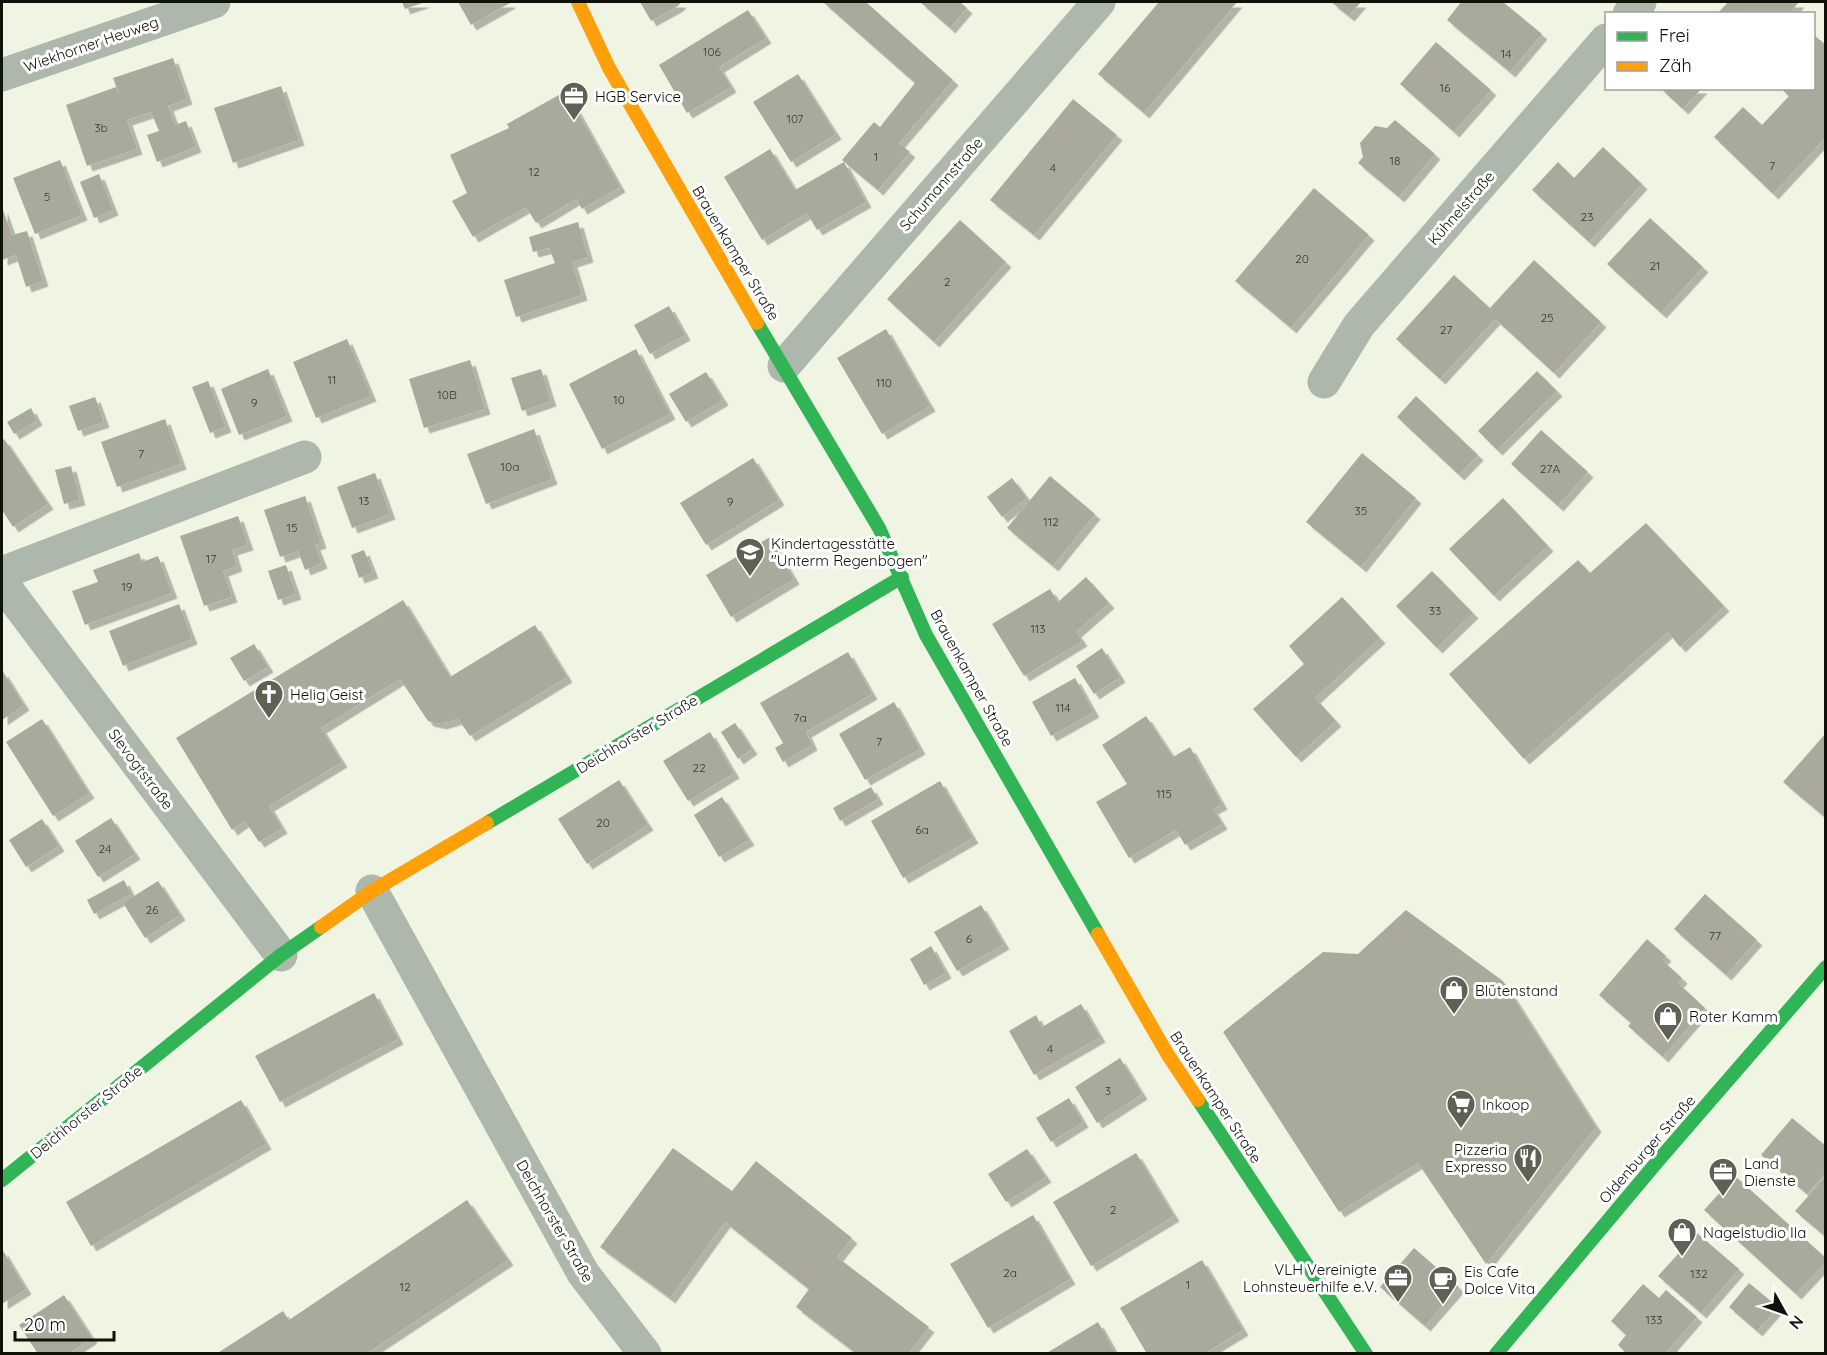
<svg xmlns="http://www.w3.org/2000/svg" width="1827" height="1355" viewBox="0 0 1827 1355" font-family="Quicksand,sans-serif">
<defs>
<filter id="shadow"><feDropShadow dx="5.5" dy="5.5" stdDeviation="0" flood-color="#0004"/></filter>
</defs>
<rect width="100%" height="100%" fill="#f0f5e3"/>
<!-- building -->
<path fill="#aaaa9c" filter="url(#shadow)" d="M402,2H425L405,9Z
M458,2H509L510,3L471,25Z
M640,2H681L678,6L651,21Z
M823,2H866L953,80L899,143L910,152L878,190L842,160L874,122L880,127L915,83Z
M920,2H960L967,8L950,28Z
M1159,2H1237L1144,113L1098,74Z
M1331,2H1361L1349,16Z
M1461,2H1503L1542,34L1510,72L1447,20Z
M1728,2H1799L1789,14H1717Z
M748,10L766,38L719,67L731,87L687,113L659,65Z
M1814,35L1826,45V137L1773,194L1714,137L1743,107L1762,125L1789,96L1780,88H1814Z
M1436,42L1491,90L1454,132L1400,84Z
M173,58L187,99L168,106L175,125L186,121L196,147L157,162L147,135L159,131L151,112L127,120L137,149L87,166L66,105L116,87L124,108L113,78Z
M798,74L836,134L791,162L753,102Z
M281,86L299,140L233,163L214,108Z
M1660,88H1702L1683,109Z
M566,91L620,187L582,209L576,199L536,223L526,207L473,237L452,201L467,193L450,155L509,128L507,124Z
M1073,99L1117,135L1034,235L990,200Z
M1395,120L1435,154L1399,197L1358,163L1363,157L1360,143L1375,126L1387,128Z
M1603,147L1642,184L1589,242L1532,190L1558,162L1574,178Z
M770,149L795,190L844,162L866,202L817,230L807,213L762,240L724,177Z
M60,160L82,215L35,234L13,178Z
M99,174L113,210L94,218L80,182Z
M1314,188L1369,235L1291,328L1235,281Z
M2,207L12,235L27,231L43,281L26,287L16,255L2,260Z
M1650,218L1703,267L1661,313L1607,264Z
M960,220L1006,262L934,342L887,299Z
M578,222L588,257L572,262L582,295L516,317L504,280L555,263L549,248L533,252L529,237Z
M1534,260L1601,322L1554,373L1495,319L1440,379L1396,339L1454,275L1490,308Z
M669,306L685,335L650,354L634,325Z
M886,329L930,406L882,434L837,358Z
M347,339L371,396L316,418L293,362Z
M636,349L670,414L602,449L569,384Z
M470,360L485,409L424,428L409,379Z
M268,369L287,416L239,435L221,389Z
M541,369L551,401L522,411L511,378Z
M1537,371L1557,391L1497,450L1478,431Z
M706,372L723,400L686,422L669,394Z
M208,381L226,427L210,433L192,387Z
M1416,396L1478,455L1459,475L1397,417Z
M95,397L104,422L78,431L69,406Z
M31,408L37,420L14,434L7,422Z
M165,419L181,464L117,487L101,442Z
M534,429L552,479L486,504L467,454Z
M1541,430L1588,472L1558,506L1511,464Z
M4,439L48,504L13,527L2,510V441Z
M1362,453L1416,498L1361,567L1306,522Z
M753,458L779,500L706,545L680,503Z
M71,466L80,500L64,504L55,470Z
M375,473L390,514L352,528L337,487Z
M1050,476L1095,514L1053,566L1007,528Z
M1012,478L1027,498L1002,517L987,497Z
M305,496L321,543L315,545L322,563L305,570L298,551L280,557L264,510Z
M1503,498L1548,546L1494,596L1449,549Z
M238,516L248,545L232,550L237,566L223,571L232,597L204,606L180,536Z
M1646,523L1724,606L1680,647L1668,632L1524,759L1449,674L1578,560L1590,573Z
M770,537L794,579L731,617L706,575Z
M364,550L373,573L359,578L351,555Z
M139,553L142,562L158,556L172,593L85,625L72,591L98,582L93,570Z
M286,565L296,594L278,600L268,571Z
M1432,571L1473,613L1437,648L1396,606Z
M1086,577L1109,603L1076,632L1082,641L1024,676L992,624L1050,589L1058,602Z
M1342,597L1380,638L1315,698L1336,721L1296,757L1253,709L1304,664L1289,646Z
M403,600L450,677L535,625L567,677L470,736L458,719L441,724L428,721L400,679L321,728L342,762L269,806L282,828L259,842L245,821L232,830L176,738Z
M179,604L192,639L123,666L109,631Z
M254,644L268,667L244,681L230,658Z
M1102,648L1120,677L1094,694L1076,666Z
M848,652L872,694L806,732L812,745L783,762L775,748L783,743L760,703Z
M2,670L24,705L2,720Z
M1075,678L1094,712L1051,736L1032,702Z
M894,702L920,749L865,780L839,734Z
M1146,716L1173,757L1190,747L1222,804L1213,809L1222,824L1185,845L1176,830L1129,858L1096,802L1127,784L1102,745Z
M42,719L89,793L53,816L6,742Z
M735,723L752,749L738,759L721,732Z
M710,732L734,773L688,801L663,761Z
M1826,733V818L1783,782Z
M619,780L648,825L587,864L558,819Z
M940,781L973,838L903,878L871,821Z
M871,787L878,799L840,821L833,808Z
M722,797L749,840L719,857L694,815Z
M111,818L135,854L98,877L75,841Z
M42,819L59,846L26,867L9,840Z
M124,880L131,894L94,914L87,900Z
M158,881L180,915L145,938L123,903Z
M1705,894L1757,940L1726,975L1674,929Z
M981,905L1004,944L957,971L934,932Z
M1406,910L1503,981L1596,1127L1486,1264L1418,1163L1339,1212L1223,1032L1323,952L1358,954Z
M1647,939L1666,956L1662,960L1682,978L1678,983L1705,1008L1663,1057L1628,1026L1631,1023L1599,995Z
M931,946L946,973L924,985L910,959Z
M374,993L398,1039L280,1102L255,1056Z
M1081,1004L1100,1037L1034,1075L1009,1031L1036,1015L1042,1027Z
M1120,1058L1142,1094L1097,1123L1075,1087Z
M1069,1098L1083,1122L1051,1142L1036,1118Z
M241,1100L266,1144L91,1246L66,1202Z
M1792,1118L1826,1146V1173L1807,1194L1761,1155Z
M673,1148L732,1191L756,1161L852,1238L837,1257L929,1327L908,1354H857L796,1307L809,1289L725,1222L670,1298L600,1247Z
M1027,1149L1046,1177L1006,1202L988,1174Z
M1136,1153L1174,1216L1091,1266L1053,1202Z
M1735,1176L1826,1258V1262L1796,1294L1704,1210Z
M1826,1176V1237L1795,1211Z
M467,1200L508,1260L366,1354H216L283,1311L289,1320Z
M1033,1215L1070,1279L988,1328L950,1264Z
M1697,1233L1739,1269L1701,1313L1658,1276Z
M1414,1248L1459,1287L1425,1326L1380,1287Z
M2,1249L26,1289L2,1304Z
M1202,1260L1243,1330L1204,1354H1147L1120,1308Z
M1749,1283L1778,1307L1757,1331L1729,1307Z
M1643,1284L1659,1298L1666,1290L1697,1317L1665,1354H1627L1618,1345L1626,1335L1611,1321Z
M64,1295L92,1338L68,1354H38L19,1325Z
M1098,1322L1116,1354H1045Z"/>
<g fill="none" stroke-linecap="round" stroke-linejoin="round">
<!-- street -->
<path stroke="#aeb7ab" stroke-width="33" d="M1629,14L1640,2
M2,75L214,2
M784,366L1099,2
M1324,382L1359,325L1606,40
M2,573L305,457
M2,583L281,955
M372,891L583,1273L645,1354"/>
<!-- fast -->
<path stroke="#30b455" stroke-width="14" d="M757,323L879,528L926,635L1098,934
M487,823L902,577
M1198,1100L1366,1354
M2,1180L281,955L321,927
M1496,1354L1657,1162L1826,967"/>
<!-- slow -->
<path stroke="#ff9f0a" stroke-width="14" d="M578,2L609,68L757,323
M321,927L372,891L487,823
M1098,934L1168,1055L1198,1100"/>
</g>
<!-- icons -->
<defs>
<g id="office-pin" transform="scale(1.5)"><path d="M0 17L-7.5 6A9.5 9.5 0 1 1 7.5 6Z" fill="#5e6154" stroke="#fff"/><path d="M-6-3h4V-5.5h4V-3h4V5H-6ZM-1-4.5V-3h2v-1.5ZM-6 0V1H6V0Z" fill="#fff"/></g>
<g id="school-pin" transform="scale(1.5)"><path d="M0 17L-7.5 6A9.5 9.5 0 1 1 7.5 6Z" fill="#5e6154" stroke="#fff"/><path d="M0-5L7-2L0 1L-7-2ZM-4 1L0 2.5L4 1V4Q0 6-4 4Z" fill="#fff"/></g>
<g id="church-pin" transform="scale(1.5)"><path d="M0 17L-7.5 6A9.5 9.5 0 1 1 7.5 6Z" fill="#5e6154" stroke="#fff"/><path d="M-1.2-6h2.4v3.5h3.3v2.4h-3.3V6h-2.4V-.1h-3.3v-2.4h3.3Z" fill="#fff"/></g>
<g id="shop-pin" transform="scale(1.5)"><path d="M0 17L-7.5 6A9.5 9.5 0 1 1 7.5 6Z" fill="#5e6154" stroke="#fff"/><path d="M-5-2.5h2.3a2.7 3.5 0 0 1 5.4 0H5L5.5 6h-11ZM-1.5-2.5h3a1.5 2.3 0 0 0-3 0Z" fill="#fff"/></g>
<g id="supermarket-pin" transform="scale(1.5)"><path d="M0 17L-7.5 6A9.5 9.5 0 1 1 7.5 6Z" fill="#5e6154" stroke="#fff"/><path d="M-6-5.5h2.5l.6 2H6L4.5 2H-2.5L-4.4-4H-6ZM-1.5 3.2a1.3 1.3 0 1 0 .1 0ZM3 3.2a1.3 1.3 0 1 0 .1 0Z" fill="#fff"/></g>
<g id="restaurant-pin" transform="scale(1.5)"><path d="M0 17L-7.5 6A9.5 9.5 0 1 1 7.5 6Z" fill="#5e6154" stroke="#fff"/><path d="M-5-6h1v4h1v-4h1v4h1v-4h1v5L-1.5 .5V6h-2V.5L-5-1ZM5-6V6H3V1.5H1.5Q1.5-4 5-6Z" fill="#fff"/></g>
<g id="cafe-pin" transform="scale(1.5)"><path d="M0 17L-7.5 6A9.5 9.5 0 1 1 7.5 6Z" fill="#5e6154" stroke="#fff"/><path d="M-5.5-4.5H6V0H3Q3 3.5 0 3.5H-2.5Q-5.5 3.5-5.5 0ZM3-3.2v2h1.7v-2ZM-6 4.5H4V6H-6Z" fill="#fff"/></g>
</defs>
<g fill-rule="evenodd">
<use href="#office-pin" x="574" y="96"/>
<use href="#school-pin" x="750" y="552"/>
<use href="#church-pin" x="269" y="694"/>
<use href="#shop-pin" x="1454" y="990"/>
<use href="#shop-pin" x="1668" y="1016"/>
<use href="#supermarket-pin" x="1461" y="1104"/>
<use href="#restaurant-pin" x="1528" y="1158"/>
<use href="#office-pin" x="1723" y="1172"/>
<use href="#shop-pin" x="1682" y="1232"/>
<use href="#office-pin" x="1398" y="1278"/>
<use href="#cafe-pin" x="1443" y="1280"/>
</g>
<g text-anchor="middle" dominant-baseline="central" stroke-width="6" stroke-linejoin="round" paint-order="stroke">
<!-- number labels -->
<g font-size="12" fill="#36382c">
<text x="712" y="51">106</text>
<text x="1506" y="53">14</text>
<text x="1445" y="87">16</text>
<text x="795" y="118">107</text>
<text x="101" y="127">3b</text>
<text x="876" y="156">1</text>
<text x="1395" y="160">18</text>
<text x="1772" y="165">7</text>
<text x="1053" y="167">4</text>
<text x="534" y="171">12</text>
<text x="47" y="196">5</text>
<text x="1587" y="216">23</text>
<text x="1302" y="258">20</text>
<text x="1655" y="265">21</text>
<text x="947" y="281">2</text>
<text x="1547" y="317">25</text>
<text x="1446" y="329">27</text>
<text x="332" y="379">11</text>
<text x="884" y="382">110</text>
<text x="447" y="394">10B</text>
<text x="619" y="399">10</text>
<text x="254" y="402">9</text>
<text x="141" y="453">7</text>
<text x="510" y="466">10a</text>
<text x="1550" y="468">27A</text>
<text x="364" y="500">13</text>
<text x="730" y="501">9</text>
<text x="1361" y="510">35</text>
<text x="1051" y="521">112</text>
<text x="292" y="527">15</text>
<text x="211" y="558">17</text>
<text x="127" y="586">19</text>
<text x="1435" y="610">33</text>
<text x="1038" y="628">113</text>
<text x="1063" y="707">114</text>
<text x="800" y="717">7a</text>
<text x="879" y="741">7</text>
<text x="699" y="767">22</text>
<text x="1164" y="793">115</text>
<text x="603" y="822">20</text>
<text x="922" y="829">6a</text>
<text x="105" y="848">24</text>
<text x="152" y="909">26</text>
<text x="1715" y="935">77</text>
<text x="969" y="938">6</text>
<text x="1050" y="1048">4</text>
<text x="1108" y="1090">3</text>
<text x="1113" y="1209">2</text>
<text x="1010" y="1272">2a</text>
<text x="1699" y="1273">132</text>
<text x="1188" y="1284">1</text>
<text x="405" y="1286">12</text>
<text x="1654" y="1319">133</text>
</g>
<!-- street labels -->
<g font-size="15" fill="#0f1207" stroke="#fff">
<text transform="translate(91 44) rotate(-19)">Wiekhorner Heuweg</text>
<text transform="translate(941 184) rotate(-49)">Schumannstraße</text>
<text transform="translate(1461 208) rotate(-49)">Kühnelstraße</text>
<text transform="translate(736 253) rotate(59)">Brauenkamper Straße</text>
<text transform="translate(972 678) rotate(61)">Brauenkamper Straße</text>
<text transform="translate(637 734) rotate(-31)">Deichhorster Straße</text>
<text transform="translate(141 769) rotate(53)">Slevogtstraße</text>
<text transform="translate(1216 1097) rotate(57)">Brauenkamper Straße</text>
<text transform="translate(86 1112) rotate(-39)">Deichhorster Straße</text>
<text transform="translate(1647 1149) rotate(-49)">Oldenburger Straße</text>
<text transform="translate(555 1221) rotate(60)">Deichhorster Straße</text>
</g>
<!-- poi labels -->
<g font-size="15" fill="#0f1207" stroke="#fff" text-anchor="start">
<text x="595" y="96">HGB Service</text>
<text x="771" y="543">Kindertagesstätte<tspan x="771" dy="17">"Unterm Regenbogen"</tspan></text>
<text x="290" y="694">Helig Geist</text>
<text x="1475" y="990">Blütenstand</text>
<text x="1689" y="1016">Roter Kamm</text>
<text x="1482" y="1104">Inkoop</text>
<text x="1507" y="1149" text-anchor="end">Pizzeria<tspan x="1507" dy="17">Expresso</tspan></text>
<text x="1744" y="1163">Land<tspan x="1744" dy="17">Dienste</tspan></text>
<text x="1703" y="1232">Nagelstudio Ila</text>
<text x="1377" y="1269" text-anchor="end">VLH Vereinigte<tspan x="1377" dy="17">Lohnsteuerhilfe e.V.</tspan></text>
<text x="1464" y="1271">Eis Cafe<tspan x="1464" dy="17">Dolce Vita</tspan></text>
</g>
</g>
<!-- border -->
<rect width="1827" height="1355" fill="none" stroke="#0f1207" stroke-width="6"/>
<!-- legend -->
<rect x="1605" y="12" width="210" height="78" fill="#ffffff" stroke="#9fa09c" stroke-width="1.5"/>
<rect x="1617" y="32" width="30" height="9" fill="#30b455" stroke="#9fa09c" stroke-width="1.5"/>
<text x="1659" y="42" font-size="18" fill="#0f1207">Frei</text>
<rect x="1617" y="62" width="30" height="9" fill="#ff9f0a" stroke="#9fa09c" stroke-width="1.5"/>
<text x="1659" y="72" font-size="18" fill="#0f1207">Zäh</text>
<!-- north arrow -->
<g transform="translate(1785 1313) rotate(130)" stroke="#ffffff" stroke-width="4.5" paint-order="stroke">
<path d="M0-4.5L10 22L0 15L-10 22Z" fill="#0f1207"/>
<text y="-9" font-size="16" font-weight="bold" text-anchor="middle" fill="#0f1207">N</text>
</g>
<!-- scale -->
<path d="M15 1331v9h99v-9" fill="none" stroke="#0f1207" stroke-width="3"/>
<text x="24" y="1331" font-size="18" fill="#0f1207" stroke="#ffffff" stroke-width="4.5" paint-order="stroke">20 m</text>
</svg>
